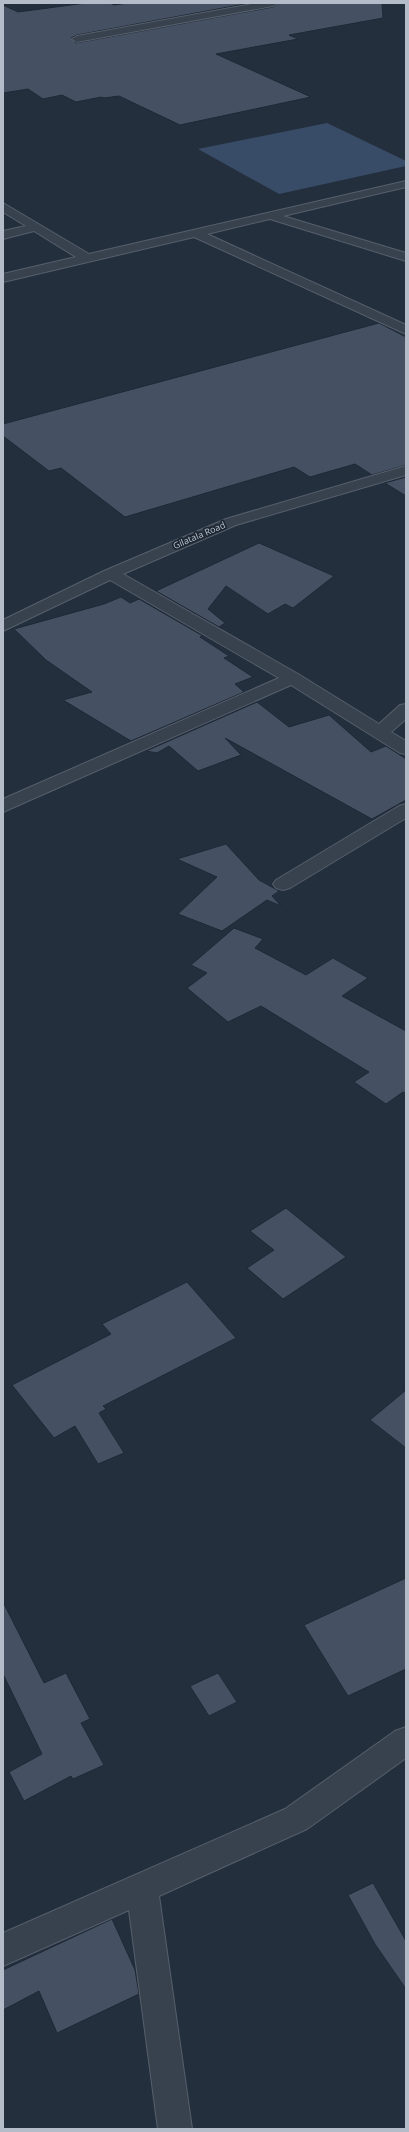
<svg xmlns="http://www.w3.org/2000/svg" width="409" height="2132" viewBox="0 0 409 2132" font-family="'Noto Sans',sans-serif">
<rect width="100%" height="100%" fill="#242f3e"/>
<!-- water -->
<path fill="#394c67" d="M327,123L406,161V166L279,194L198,149Z"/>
<!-- building -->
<path fill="#455162" stroke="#1f2835" d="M86,3H110L114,5L128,3H250L77,35L71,38L76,43L273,7L279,3H382L383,18L289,35L298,39L216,54L311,97L180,125L119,96L104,98L101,97L76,102L62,95L43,99L28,89L3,93V5L18,12Z
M379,323L406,337V465L372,475L355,464L310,477L294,467L125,517L61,468L49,471L3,436V424Z
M406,477V496L385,483Z
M259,543L334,576L293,608L285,604L268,614L226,586L208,609L225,623L219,627L156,591Z
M121,597L130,603L139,599L203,636L200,637L229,656L224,658L253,677L235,684L244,692L131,741L63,700L92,692L46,660L14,629L104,604Z
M257,702L289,727L329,715L371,752L386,746L400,755L406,759V800L372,819L225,738L241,755L198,771L169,746L157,753L146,751Z
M226,844L259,880L279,891L272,896L281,906L267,900L222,931L178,914L217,877L177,859Z
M234,928L263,939L255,948L306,975L333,958L368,978L342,996L406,1031V1094L403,1092L386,1104L354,1082L369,1072L261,1006L228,1022L187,988L207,973L191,965Z
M286,1208L346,1257L283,1299L247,1268L274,1250L250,1231Z
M187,1282L236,1338L103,1406L106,1409L99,1413L124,1453L98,1464L75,1426L54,1438L12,1385L111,1334L102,1324Z
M406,1390V1448L370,1420Z
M406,1578V1669L348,1696L304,1625Z
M3,1602L44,1683L66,1673L90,1719L81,1723L104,1765L73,1779L71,1776L24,1801L9,1772L42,1754L3,1674Z
M218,1673L237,1702L209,1716L190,1686Z
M373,1883L406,1941V1989L375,1944L348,1895Z
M112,1919L135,1970L139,1994L57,2033L39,1991L3,2010V1970Z"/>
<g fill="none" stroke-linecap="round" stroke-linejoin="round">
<!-- minor casing -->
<g stroke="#565f6c" stroke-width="2">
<path id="minor" d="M258,3H278L273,6L77,42L72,39L77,36Z
M406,181V187L283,216L406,253V261L270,219L207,234L406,325V334L194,237L3,282V274L76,257L34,231L3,239V231L26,226L3,212V203L89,254Z
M406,466V475L236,525L123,574L298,674L379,724L400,705L406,704V719L391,732L406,741V754L400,753L291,685L3,812V799L279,678L110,580L3,631V620L104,571L226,519Z
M406,804V818L290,888L283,890L276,888L273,884L276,880L399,806Z
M406,1727V1758L307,1829L159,1896L192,2129H158L129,1910L3,1966V1933L285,1809L395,1731Z"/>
</g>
<!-- minor -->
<use href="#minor" fill="#38414e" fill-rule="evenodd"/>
</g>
<g text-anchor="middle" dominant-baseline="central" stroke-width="3.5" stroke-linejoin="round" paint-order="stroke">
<!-- far-street labels -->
<g font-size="9" fill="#b4bcc9" stroke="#1d2633">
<text transform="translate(199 535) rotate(-23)">Gilatala Road</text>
</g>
</g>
<!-- border -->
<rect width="409" height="2132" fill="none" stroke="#b4bcc9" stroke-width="8"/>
</svg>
